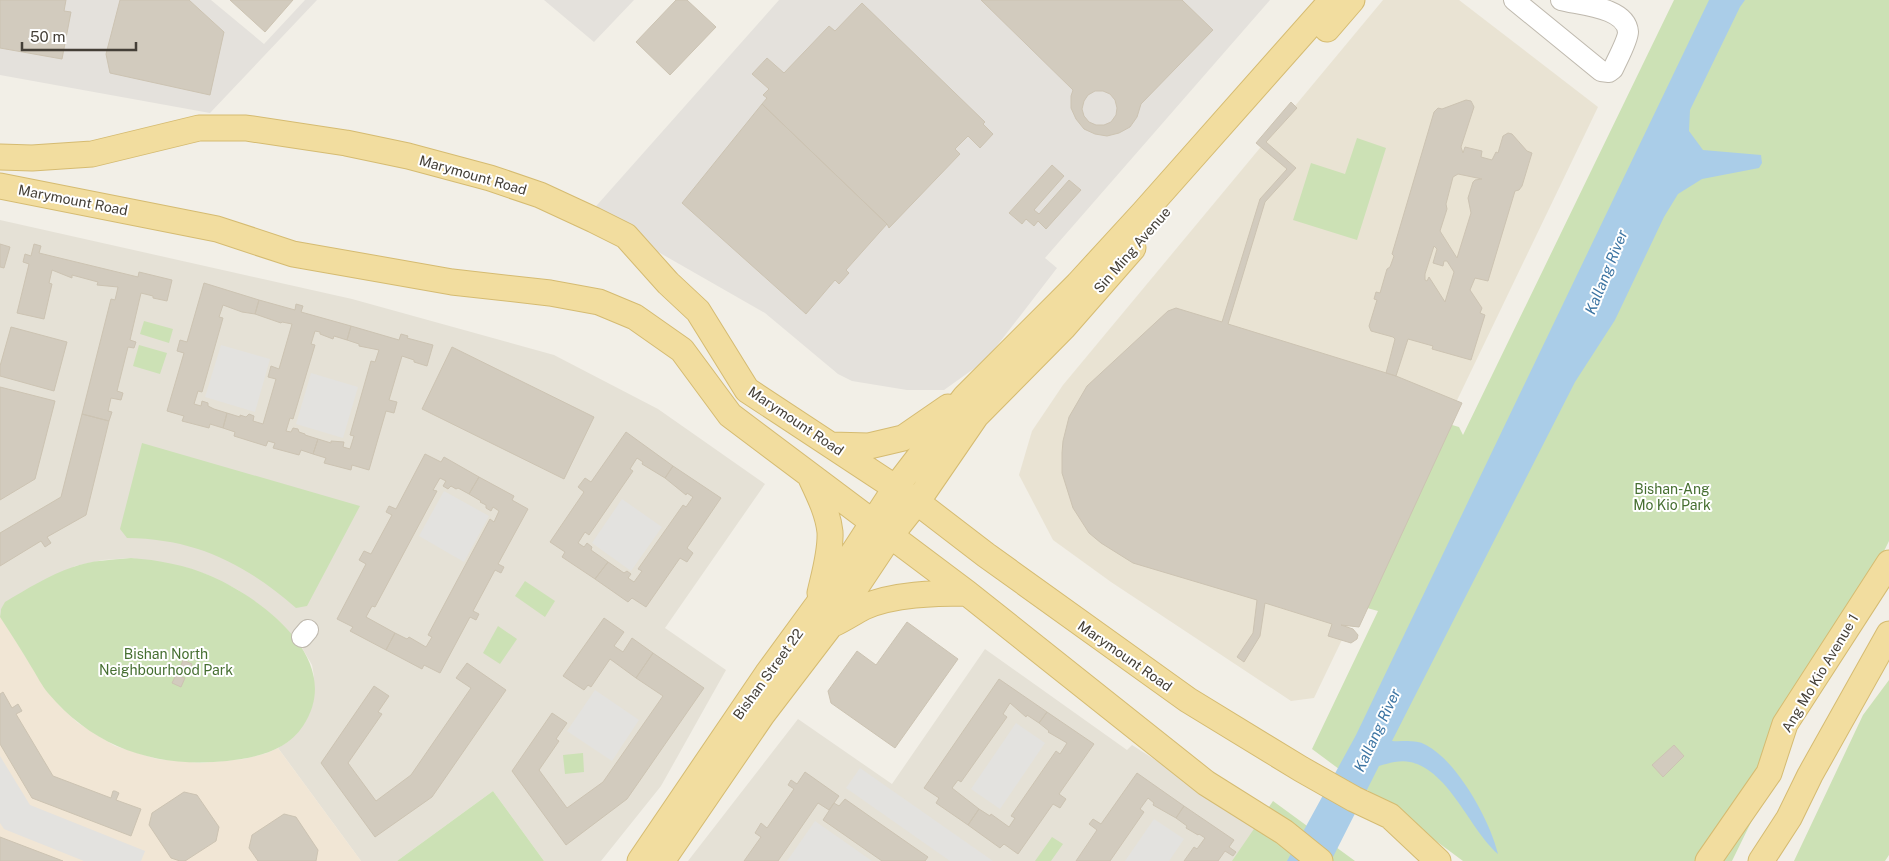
<svg xmlns="http://www.w3.org/2000/svg" width="1889" height="861" viewBox="0 0 1889 861" font-family="'Public Sans',sans-serif">
<rect width="100%" height="100%" fill="#f2efe7"/>
<!-- residential -->
<path fill="#e5e1d6" d="M0,220L352,299L554,355L658,409L765,484L665,628L726,670L661,786L601,861H544L493,791L397,861H361L278,748L289,741L314,676L312,665L301,646L277,619L260,605L238,590L211,576L188,568L131,558L103,560L75,566L1,609L0,617Z
M985,649L1127,750L1132,745L1227,806L1269,836L1257,861H688L798,719L892,784Z"/>
<!-- commercial -->
<path fill="#f1e6d5" d="M0,616L47,691L60,706L78,723L115,746L157,759L201,763L244,759L267,753L278,748L361,861H0Z"/>
<!-- industrial -->
<path fill="#e4e1dc" d="M0,0H211L264,44L305,0H317L210,113L0,75Z
M544,0H634L594,42Z
M779,0H1270L1045,258L1057,268L986,360L944,390H907L852,381L838,374L765,313L590,213Z"/>
<!-- education -->
<path fill="#e9e3d3" d="M1383,0H1459L1598,107L1314,698L1291,701L1111,582L1053,540L1019,475L1032,431L1063,385Z"/>
<!-- green -->
<path fill="#cce1b5" d="M1674,0H1889V541L1732,861H1463L1312,749L1378,611L1125,541L1170,342L1459,427L1463,435Z
M1357,138L1386,148L1357,240L1293,220L1311,163L1345,174Z
M144,321L173,329L169,343L140,334Z
M139,345L167,353L160,374L133,366Z
M142,443L360,506L307,606L296,608C244,563 196,539 127,538L120,529Z
M131,558C158,560 186,565 211,576C263,599 346,661 303,726C287,751 255,758 227,761C157,768 95,749 48,693C42,686 37,676 32,668C22,651 11,634 0,617L1,609L5,602C27,589 49,575 73,567C92,560 111,560 131,558Z
M525,581L555,601L545,617L515,596Z
M498,626L517,639L500,664L483,653Z
M1889,680V855L1885,861H1794L1863,715Z
M583,753L584,772L565,774L563,755Z
M493,791L544,861H397Z
M1273,801L1355,861H1232Z
M1052,837L1063,844L1051,861H1035Z"/>
<!-- parking -->
<path fill="#e3e2df" d="M221,345L270,359L255,412L205,397Z
M311,373L358,387L343,438L296,424Z
M444,491L489,516L464,562L419,536Z
M622,499L662,527L631,571L592,543Z
M595,690L639,720L612,761L567,731Z
M1016,723L1045,743L1000,809L971,789Z
M0,756L30,805L145,851L141,861H84L4,829L0,823Z
M860,768L993,861H950L846,788Z
M1154,819L1184,839L1169,861H1125Z
M815,821L872,861H787Z"/>
<!-- water -->
<path fill="#aacde8" d="M1709,0H1745L1740,7L1690,110L1689,131L1703,150L1761,155L1762,163L1759,168L1702,179L1678,194L1664,217L1615,320L1575,382L1392,741C1403,742 1415,739 1426,745C1457,761 1490,820 1498,854C1470,830 1449,770 1410,762C1400,760 1389,763 1379,766L1331,861H1287L1356,735Z"/>
<!-- building -->
<path fill="#d2cbbe" stroke="#ccc3b2" fill-rule="evenodd" d="M0,0H66L64,11L71,12L62,59L0,48Z
M120,0H189L224,32L210,95L110,73L106,54Z
M230,0H293L265,32Z
M676,0H687L716,27L670,75L636,42Z
M981,0H1182L1213,30L1141,104L1137,117L1130,127L1119,133L1107,136L1095,134L1084,129L1076,119L1071,108V96L1073,90ZM1095,91H1103L1110,94L1115,100L1117,108L1116,115L1111,122L1104,125H1096L1089,122L1084,116L1082,109L1084,101L1088,95Z
M862,3L985,122L983,124L993,134L980,148L968,136L955,149L960,154L889,228L887,224L762,104L767,98L763,95L769,89L752,74L767,58L784,73L829,26L835,31Z
M1466,100L1471,101L1474,107L1461,147L1463,153L1465,147L1482,151L1481,157L1492,160L1496,152L1498,153L1503,136L1508,133L1512,134L1527,151L1532,153L1522,186L1519,190L1515,191L1488,281L1475,278L1470,290L1482,308L1480,313L1485,315L1471,360L1432,349L1433,346L1408,339L1396,376L1386,373L1395,339L1393,337L1371,331L1369,326L1377,300L1374,299L1376,292L1380,293L1387,269L1390,267L1394,256L1392,254L1434,112L1438,108L1442,109Z
M1291,102L1297,108L1266,142L1296,168L1265,202L1228,324L1396,376L1462,403L1359,627L1341,625L1353,629L1358,635L1357,639L1351,643L1328,636L1332,624L1265,603L1260,636L1244,662L1237,657L1253,633L1257,600L1133,563L1101,543L1089,533L1073,508L1062,473V453L1063,441L1069,417L1087,386L1168,311L1176,308L1222,322L1260,199L1287,169L1256,143Z
M762,104L887,224L846,270L849,273L839,284L835,280L806,314L682,203Z
M1052,165L1064,176L1034,210L1039,214L1069,180L1081,190L1046,229L1038,221L1034,226L1026,219L1022,224L1009,213Z
M1458,174L1482,179L1475,180L1473,182L1468,198L1471,213L1457,258L1440,231L1447,209L1446,204L1453,177Z
M0,244L10,247L4,268L0,267Z
M34,244L41,246L39,253L138,277L139,272L172,280L167,301L153,298V296L141,293L130,340L136,342L134,348L128,347L117,391L123,393L121,400L111,398L108,411L112,412L109,421L82,414L111,299L115,300L118,287L97,285L98,282L72,275V278L52,270L49,283L52,284L44,319L17,313L29,264L23,262L25,254L31,256Z
M1434,246L1437,249L1433,263L1443,266L1444,261H1447L1454,272L1445,302L1429,277L1427,281L1425,280V274Z
M204,283L259,300L255,314L242,312L223,305L219,317L223,318L202,392L198,391L194,404L201,406L202,401L208,403V406L214,409L227,413L223,428L210,424L209,428L182,421L184,416L167,411L184,353L177,351L180,340L187,342Z
M259,300L295,310L296,304L303,306L301,312L351,326L347,340L334,336L333,339L320,334V332L315,331L311,344L315,345L293,419L290,418L286,431L291,432L293,428L298,429L299,432L305,434V435L318,439L313,454L301,450L299,455L273,448L275,443L268,441L266,446L234,436L235,432L223,428L227,413L240,417V415L246,417L249,414L254,416L253,421L263,424L276,379L268,377L271,366L279,369L292,324L282,322L281,323L255,314Z
M351,326L399,340L401,334L408,336L407,338L433,345L427,366L414,362V360L402,356L389,400L397,402L394,413L386,411L369,470L352,465L351,470L324,463L326,458L313,454L318,439L331,443V441L344,442L343,447L350,449L354,436L350,435L371,361L375,362L379,350L359,346V344L347,340Z
M11,327L67,342L54,391L0,376V366Z
M452,347L594,417L564,479L422,409Z
M0,387L55,401L35,479L0,500Z
M82,414L109,421L86,515L47,537L51,543L45,547L41,541L0,566V533L61,497Z
M626,432L673,466L665,478L642,464L643,462L637,458L630,469L633,471L589,535L585,532L578,543L584,547L587,543L592,547L591,550L608,562L595,579L562,557L565,552L550,542L584,492L578,487L585,478L591,482Z
M425,454L441,462L444,457L479,477L469,494L458,488L456,489L451,486L448,489L443,486L446,481L440,478L433,490L437,491L375,607L372,606L366,617L395,633L386,650L350,631L353,627L337,619L366,564L359,560L364,551L371,554L392,515L386,512L389,506L396,509Z
M673,466L721,498L687,548L693,553L687,562L680,558L646,607L632,598L628,602L595,579L608,562L624,573L627,571L631,574L628,578L634,582L642,571L638,569L683,505L686,507L693,497L687,493L686,495L665,478Z
M479,477L514,496L512,500L528,509L498,564L504,567L501,573L495,570L473,611L479,614L476,620L470,617L440,673L424,665L422,669L386,650L395,633L407,639L409,637L426,647L432,637L428,635L490,519L494,522L499,511L493,507L491,511L486,508V505L480,502L481,501L469,494Z
M604,618L624,632L614,646L623,652L632,638L653,653L636,678L610,659L591,687L588,685L584,690L563,676Z
M907,622L958,659L895,748L831,703L828,691L857,651L876,665Z
M653,653L704,688L627,799L566,845L512,771L552,713L567,723L556,739L559,741L539,770L567,808L603,782L663,696L636,678Z
M183,660L192,664L189,672L180,668Z
M467,663L506,690L432,797L375,837L321,763L374,686L389,696L378,712L382,714L348,763L376,801L411,775L471,688L456,678Z
M176,675L185,678L181,687L172,683Z
M999,679L1047,712L1039,723L1027,715L1026,717L1010,703L1003,714L1007,717L961,782L958,780L952,788L979,809L968,825L936,803L939,798L924,788Z
M3,692L12,708L18,704L22,711L16,714L53,776L111,798L113,791H115L119,793L116,800L141,809L131,836L32,798L0,744V694Z
M1047,712L1094,744L1059,794L1066,799L1060,808L1053,804L1018,854L1004,844L1000,848L968,825L979,809L990,816L991,814L1009,827L1015,818L1011,816L1056,751L1060,754L1067,743L1048,732L1049,731L1039,723Z
M1674,745L1684,756L1663,777L1652,765Z
M805,772L839,796L829,810L818,803L778,861H744L761,837L755,833L761,823L767,828L794,789L788,785L791,780L797,784Z
M1137,773L1184,806L1176,818L1153,805L1154,803L1148,798L1140,809L1144,812L1110,861H1076L1097,830L1089,824L1093,819L1101,824Z
M184,792L197,795L219,827L216,841L185,861H180L171,858L149,825L152,813Z
M845,799L872,818L928,857L925,861H882L823,820L834,803L839,806Z
M1184,806L1234,840L1229,847L1236,852L1233,856L1225,851L1218,861H1184L1194,847L1197,849L1205,838L1199,834L1198,835L1186,828L1187,826L1176,818Z
M284,814L296,817L318,850L316,861H258L249,848L252,835Z
M0,837L63,861H0Z"/>
<g fill="none" stroke-linecap="round" stroke-linejoin="round">
<!-- minor casing -->
<g stroke="#bfb9ae" stroke-width="22">
<path id="minor" d="M1514,0L1601,71L1609,72L1613,69C1617,60 1628,40 1628,32C1626,7 1580,5 1561,0
M302,637L308,630"/>
</g>
<!-- major casing -->
<g stroke="#d5bb71" stroke-width="27">
<path id="major" d="M1327,29L1352,0
M0,157L32,158L92,154L199,128H246L346,143L408,156L490,178L540,195L594,220L626,236L668,283L698,311L747,390L917,502L986,555L1188,700L1301,769L1354,799L1390,816L1438,861
M0,186L217,229L293,254L452,282L550,293L599,302L635,317L682,350L730,415L967,593L1206,783L1284,832L1320,861
M831,445L869,446L903,438L948,407
M811,478C819,495 828,513 830,532C831,552 824,575 820,593
M833,624C844,619 854,612 864,607C893,594 936,593 967,593
M640,861L767,674L816,607L855,550L896,487L965,397L1078,284L1144,212L1332,0
M662,861L762,715L830,626L890,536L917,502L976,416L1063,328L1133,248
M1708,861L1769,773L1785,724L1889,563
M1761,861L1789,818L1810,775L1889,634"/>
</g>
<!-- minor -->
<use href="#minor" stroke="#fff" stroke-width="20"/>
<!-- major -->
<use href="#major" stroke="#f2dd9f" stroke-width="25"/>
</g>
<g text-anchor="middle" dominant-baseline="central" stroke-width="4" stroke-linejoin="round" paint-order="stroke">
<!-- street labels -->
<g font-size="14" fill="#443f37" stroke="#fff">
<text transform="translate(473 175) rotate(16)">Marymount Road</text>
<text transform="translate(73 200) rotate(11)">Marymount Road</text>
<text transform="translate(1132 250) rotate(-49)">Sin Ming Avenue</text>
<text transform="translate(796 421) rotate(34)">Marymount Road</text>
<text transform="translate(1125 656) rotate(35)">Marymount Road</text>
<text transform="translate(1820 673) rotate(-59)">Ang Mo Kio Avenue 1</text>
<text transform="translate(768 674) rotate(-54)">Bishan Street 22</text>
</g>
<!-- park labels -->
<g font-size="14" fill="#466f31" stroke="#fff">
<text x="1672" y="489">Bishan-Ang<tspan x="1672" dy="16">Mo Kio Park</tspan></text>
<text x="166" y="654">Bishan North<tspan x="166" dy="16">Neighbourhood Park</tspan></text>
</g>
<!-- water labels -->
<g font-size="15" font-style="italic" fill="#3d75a3" stroke="#fff">
<text transform="translate(1606 272) rotate(-68)">Kallang River</text>
<text transform="translate(1377 730) rotate(-65)">Kallang River</text>
</g>
</g>
<!-- scale -->
<path d="M22 42v8h114v-8" fill="none" stroke="#443f37" stroke-width="2.5"/>
<text x="30" y="42" font-size="15" fill="#443f37" stroke="#ffffff" stroke-width="4" paint-order="stroke">50 m</text>
</svg>
